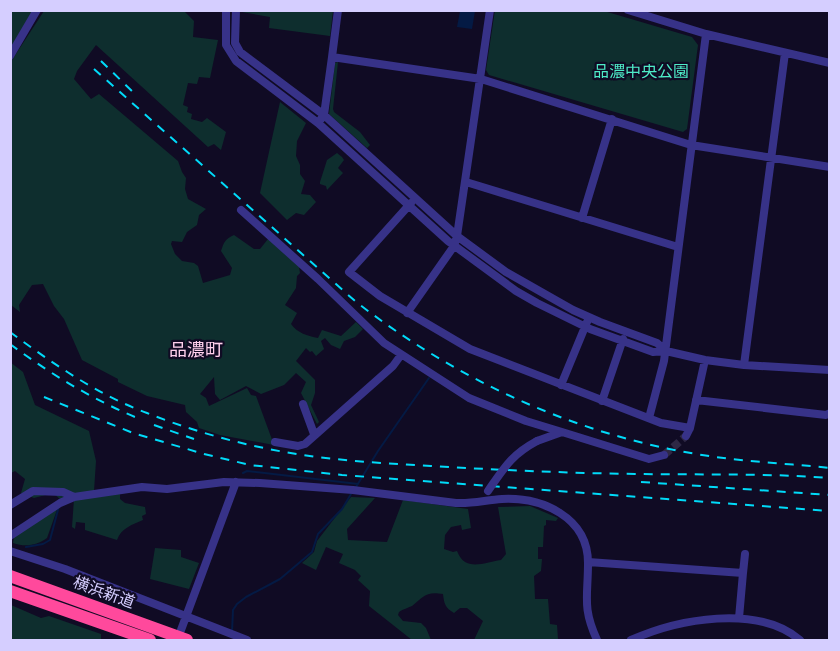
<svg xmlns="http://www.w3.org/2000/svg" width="840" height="651" viewBox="0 0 840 651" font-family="Helvetica,'Noto Sans JP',sans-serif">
<rect width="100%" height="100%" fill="#100b24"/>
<!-- green -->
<path fill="#0e2e2e" d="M495,10L604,11L692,37L698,45L687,129L683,132L489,75L486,70Z
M10,11H35L10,50Z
M44,11H184L194,21L193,37L218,40L210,78L199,77L197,84L188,83L183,105L188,107L187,112L192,114L191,119L202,122L207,118L226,132L221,150L214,144L208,147L96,45L77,71L74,79L91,99L99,94L178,161L182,172L186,178L185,189L188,199L206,209L199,215L197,225L187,232L182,242L172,241L171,244L175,254L182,261L194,263L198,266L203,283L230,275L232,268L221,251C224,242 225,239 234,235L254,249H260L268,239L299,267L300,273L297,276L296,288L285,305L297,313L291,324C297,333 308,336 318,338L322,330L341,336L356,322L363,329L355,337L344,341L340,349L331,345L325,338L321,341L324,349L316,356L312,351L310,352L306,348L296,361L315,380V393L311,405L319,422L317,424L301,393L306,382L296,373L284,385L261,394L246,386L220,400L215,394L214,377L200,394L206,398L209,406L247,388L251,395L256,396L274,445L220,435L199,428L197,422L186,412L185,405L147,396L118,382V379L82,360L64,319L54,306L43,284L32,285L19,305L20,312L11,305L10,63Z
M242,11H333L330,36L269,28L270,17L242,12Z
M338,62L333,109L334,112L360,132L370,145L367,148L329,114L335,63Z
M280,102L306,123L297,141L296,156L300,165V174L305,181L301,194L310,195L316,202L304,215L296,213L287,220L260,193Z
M337,153L342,157L344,160L338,168L343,173L327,190L326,186L320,184V182L327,160Z
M10,362L23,372L35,405L89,431L96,461L94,491L60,499L53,493L34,498L21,493L25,479L15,471L11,473Z
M120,492V499L125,503L145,507L146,514L142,516L143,520C132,525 121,528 117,540L85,530V523L76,522L75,529L72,527L74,499Z
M351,497L375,498L347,529L348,540L387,542L403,500L468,509L471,528L462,530L461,525L451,527L445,535L444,549L453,552L457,551C465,572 483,563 501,560L506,554L498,507L530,506L558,518L556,521L546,520V525L544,526L543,547H538V559H542L541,571L534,576L535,599H548L550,624L557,625L558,639L474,640L483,621L467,608H460L454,613C445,608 444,603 443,594C426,591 424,596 412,606C408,608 403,609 399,612L398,615L403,621L421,623L426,628L431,640H412L369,606L370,591L358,580L361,576L355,570L339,563L343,554L326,547L316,570L302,563L314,552L317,541Z
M58,507L47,538C36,546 25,547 13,543L14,537Z
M155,548L181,550V557L199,563L189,589L150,579Z
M11,605L41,618L49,616L101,634V640H11Z"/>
<!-- water -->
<path fill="#041a44" d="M460,11H475L472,29L457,27Z"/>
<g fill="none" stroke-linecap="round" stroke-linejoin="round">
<!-- stream -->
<path stroke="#041a44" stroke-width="2" d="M243,473L247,471L358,484
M356,487L378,451L429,378
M26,547L43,544L50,540L59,506
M232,632L233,610L237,604L246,597L280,579L312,552L318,534L342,509L351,494"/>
<!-- minor-tunnel -->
<path stroke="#2e2845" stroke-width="8" stroke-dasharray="8 4" stroke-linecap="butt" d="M664,455L686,436"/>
<!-- minor -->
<path stroke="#373288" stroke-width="8" d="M226,10V45L236,61L318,123L448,241L516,291L537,303L590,329L653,352L666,351L705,360L744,365L830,370
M236,10L235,43L240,52L324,115L457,236L506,272L573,310L600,322L657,343L666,351
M628,10L706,34L830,63
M10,56L37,10
M332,57L338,10
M318,123L324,115L332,57L481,79L691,145L830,167
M466,182L678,247
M411,203L349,272L380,296L470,349L661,423L690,428
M241,210L318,279L384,343L469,398L526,421L562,432
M582,218L612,119
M407,313L454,246L457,236L490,10
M744,365L785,53
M561,385L587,322
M696,400L826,415L830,413
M602,401L623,339
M303,404L314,434
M649,418L664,361L706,34
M686,436L690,428L705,360
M537,441L562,432L649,459L664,455
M275,442L298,446L305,444L393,366L401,355
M10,505L33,491L63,492L74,497
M10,536L60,503L74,497L142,487L167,489L224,482L260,483L353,490L456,503C472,504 486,500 502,499C542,497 588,517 588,563C588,597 582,607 597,640
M10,551L65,569L247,640
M588,562L743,573L739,618
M743,573L745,554
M181,630L236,482
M631,640C678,619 757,604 800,640"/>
<!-- highway -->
<path stroke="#ff499c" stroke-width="12" d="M10,576L187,640
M10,591L150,640"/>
<!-- rail -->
<path stroke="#00dbf9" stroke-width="2" stroke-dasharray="9 8" stroke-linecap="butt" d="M101,61L135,94
M94,69L355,301C459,382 584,439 716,457C753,462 792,464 830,468
M10,332C52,363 98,395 147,413C210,438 277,454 345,460C373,463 402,464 431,466C499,470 566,473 635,474C700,475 765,473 830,478
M10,344C49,373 90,398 135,417
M44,397L133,433L204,454L250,465L342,475L830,511
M154,425L194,439
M641,482L830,495"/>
<!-- minor-bridge -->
<path stroke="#373288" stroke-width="8" d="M488,491C504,468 511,455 537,441"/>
</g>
<g text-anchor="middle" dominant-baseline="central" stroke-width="4.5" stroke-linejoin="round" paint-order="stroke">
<!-- park labels -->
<g font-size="16" fill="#4eebc7" stroke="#100b24">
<text x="641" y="71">品濃中央公園</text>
</g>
<!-- street labels -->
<g font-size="16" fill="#d5ceff" stroke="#100b24">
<text transform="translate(104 592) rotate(20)">横浜新道</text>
</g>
<!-- neighbourhood labels -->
<g font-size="18" fill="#ffd0ed" stroke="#100b24">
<text x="196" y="350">品濃町</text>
</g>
</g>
<!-- border -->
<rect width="840" height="651" fill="none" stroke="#d5ceff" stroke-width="24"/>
</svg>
